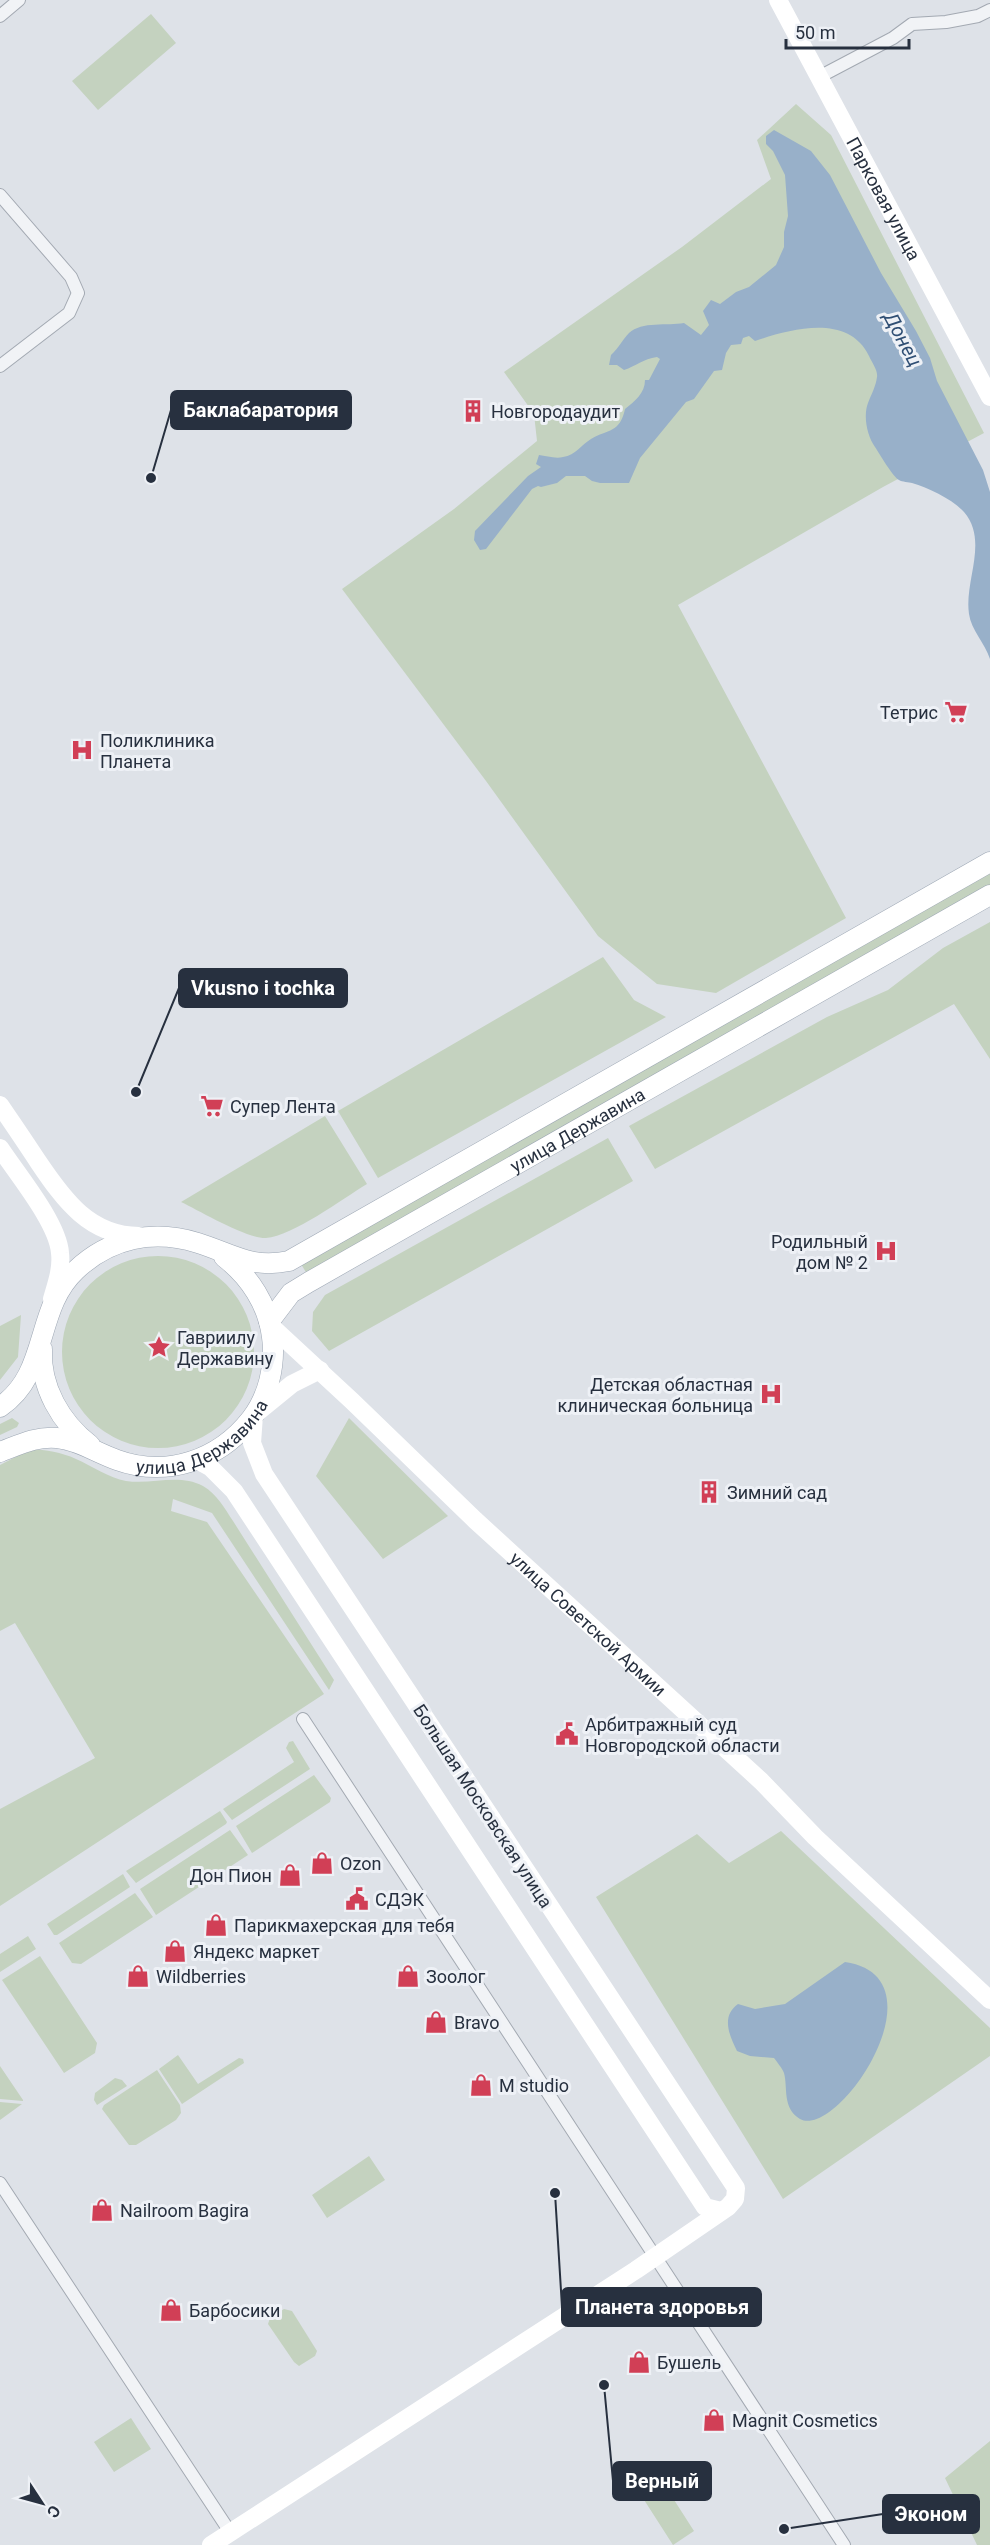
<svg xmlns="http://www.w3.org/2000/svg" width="990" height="2545" viewBox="0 0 990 2545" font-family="Roboto,sans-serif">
<rect width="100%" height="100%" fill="#dee2e8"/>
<!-- green -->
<path fill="#c4d2bf" d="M151,14L176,43L98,110L72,81Z
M796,104L831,135L984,433L883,487L678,605L846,918L716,993L657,984L598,936L486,781L342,589L454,509L537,441L534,414L504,372L682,247L771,179L757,140Z
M990,872V885L307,1274L301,1264Z
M990,922V1059L954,1004L655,1169L629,1126L827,1017L888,990L943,948Z
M603,957L634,1000L666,1017L378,1178L338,1111Z
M325,1116L367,1184C342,1199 293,1236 266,1238C247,1239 200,1211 181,1202Z
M608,1138L633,1181L329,1351L312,1331L313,1312L325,1295Z
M62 1352a96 96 0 1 1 192 0a96 96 0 1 1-192 0Z
M21,1315L18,1357L0,1380V1326Z
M12,1418L19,1423L17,1427L0,1435V1424Z
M349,1418L448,1516L383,1559L316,1476Z
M31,1449C46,1450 61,1452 76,1459C92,1466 109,1478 126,1481C153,1485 178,1473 203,1486C217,1494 225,1509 233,1521L334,1680L329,1690L212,1513L173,1499L171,1511L207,1522L324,1694L0,1906V1809L95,1758L15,1623L0,1631V1465Z
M293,1741L310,1769L232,1820L223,1809L294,1762L286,1748L289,1742Z
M314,1775L331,1798L330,1802L252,1853L236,1826Z
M220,1811L227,1822L226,1824L136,1883L126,1871Z
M230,1830L248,1855L156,1915L140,1889Z
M781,1831L990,2028V2056L783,2199L596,1897L697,1834L729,1863Z
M123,1874L130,1887L57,1935H54L47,1924Z
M135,1893L153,1917L81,1964L72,1963L59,1943Z
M28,1936L36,1949L0,1972V1954Z
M40,1956L97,2043L95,2053L64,2073L2,1980Z
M178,2055L198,2084L239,2058L243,2059L244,2063L182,2104L159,2069Z
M0,2066L23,2100V2101L0,2099Z
M157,2070L180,2105L181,2113L176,2120L136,2145H129L102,2109L104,2105Z
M115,2078L122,2080L127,2086L97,2105L94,2100L95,2093Z
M0,2102L22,2104L0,2120Z
M369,2156L385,2180L327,2218L312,2195Z
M284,2309L292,2311L317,2351L315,2356L299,2366L294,2362L268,2324L270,2318Z
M131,2418L151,2449L114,2472L94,2442Z
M990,2441V2545H977L945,2478Z
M660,2478L694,2531L673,2545L639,2492Z"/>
<!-- water -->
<path fill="#98b0c9" d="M774,130L811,151L830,175L881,273L916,331L930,358L937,381L983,470L990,492V659C985,643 971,630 969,614C964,581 989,541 964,512C952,499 929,488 912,483C909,482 902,482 899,480C893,477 879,453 875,447C867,436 863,416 868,403C871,395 876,386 877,377C878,370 872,363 869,356C848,313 791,329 755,341L749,336L743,338L741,344L731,345L726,353L722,370L714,371L694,399L686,402L640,458L629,483H600L592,481L585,476H566L557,483L541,487L538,486L532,489L486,549L480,550L474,540L475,531L528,476L541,467L536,464L539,455C546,456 556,459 563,457C576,455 581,445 591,439C608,429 620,433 625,409C635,401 645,393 645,380H649L660,359L657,357C643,359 636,366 624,370L617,365H609L611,355C619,348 622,340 629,333C642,321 667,326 684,323L701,335L709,325L703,311L711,300L720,304L736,292L749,287L776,265L784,247V232L788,216L785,175L773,151L766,144V136Z
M845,1962C947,1977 838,2140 800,2119C782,2108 788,2088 784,2073C782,2068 777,2062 774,2058L750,2056L737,2051C729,2035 721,2016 738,2004L755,2009L785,2004Z"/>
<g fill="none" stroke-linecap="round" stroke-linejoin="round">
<!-- street casing -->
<g stroke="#a3a9b2" stroke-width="14">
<path id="street" d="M0,16L19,0
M819,77L893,38L912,24L946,22L978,16L990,10
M0,195L71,277L78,293L69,313L0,366
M303,1719L844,2545
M0,2183L230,2532"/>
</g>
<!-- primary casing -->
<g stroke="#9da7b4" stroke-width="21">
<g id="primary">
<path id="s3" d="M269,1322L291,1293L309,1282L990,895"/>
<path d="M42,1349C40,1387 61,1423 90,1445"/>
<path d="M0,1407C50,1373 34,1309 76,1270C110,1238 153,1229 198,1243C233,1254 251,1269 289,1261L990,862"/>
<path id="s4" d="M0,1452C19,1445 36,1436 57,1438C78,1440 97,1453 117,1460C167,1478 219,1460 251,1419C268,1397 276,1365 272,1337C268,1305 250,1277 224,1257"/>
</g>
</g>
<!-- street -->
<use href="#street" stroke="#f1f3f6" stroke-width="12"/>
<!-- secondary -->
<g stroke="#fff" stroke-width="18">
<path id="s1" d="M778,0L990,397"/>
<path d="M0,1105C13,1124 26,1143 39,1163C64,1200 90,1236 139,1236"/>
<path d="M0,1148C17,1174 58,1223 60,1253C62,1269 56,1285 52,1299"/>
<path id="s2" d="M271,1326L352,1401L475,1520L761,1781L815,1837L990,2000"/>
<path d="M197,1460L210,1467L234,1491L705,2207L721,2211"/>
<path d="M211,2545L636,2270L728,2207L735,2199L736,2188L264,1474L252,1443L254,1415L292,1384L320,1370"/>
</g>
<!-- primary -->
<use href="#primary" stroke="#fff" stroke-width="20"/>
</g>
<!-- icons -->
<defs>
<g id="building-bare" transform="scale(1.8)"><path d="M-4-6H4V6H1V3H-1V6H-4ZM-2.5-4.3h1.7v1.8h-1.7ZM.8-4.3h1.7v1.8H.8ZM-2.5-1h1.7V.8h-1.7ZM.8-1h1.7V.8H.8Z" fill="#d13f56" stroke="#eef1f6" stroke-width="2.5" paint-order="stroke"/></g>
<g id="supermarket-bare" transform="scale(1.8)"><path d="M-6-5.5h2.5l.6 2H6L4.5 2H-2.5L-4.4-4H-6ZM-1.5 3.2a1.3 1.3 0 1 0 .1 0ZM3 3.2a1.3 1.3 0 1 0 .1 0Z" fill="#d13f56" stroke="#eef1f6" stroke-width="2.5" paint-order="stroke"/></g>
<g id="hospital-bare" transform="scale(1.8)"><path d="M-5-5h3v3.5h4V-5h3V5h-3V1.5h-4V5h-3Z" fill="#d13f56" stroke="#eef1f6" stroke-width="2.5" paint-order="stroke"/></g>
<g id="sight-bare" transform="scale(1.8)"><path d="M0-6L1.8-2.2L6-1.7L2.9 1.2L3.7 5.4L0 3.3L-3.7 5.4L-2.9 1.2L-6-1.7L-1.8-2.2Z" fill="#d13f56" stroke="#eef1f6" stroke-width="2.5" paint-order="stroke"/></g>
<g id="civic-bare" transform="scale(1.8)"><path d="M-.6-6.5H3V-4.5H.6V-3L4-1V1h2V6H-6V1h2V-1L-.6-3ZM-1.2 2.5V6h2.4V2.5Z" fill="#d13f56" stroke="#eef1f6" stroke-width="2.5" paint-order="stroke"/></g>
<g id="shop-bare" transform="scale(1.8)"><path d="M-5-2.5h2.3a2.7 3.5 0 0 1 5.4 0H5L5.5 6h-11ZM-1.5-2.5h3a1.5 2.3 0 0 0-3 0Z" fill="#d13f56" stroke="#eef1f6" stroke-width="2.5" paint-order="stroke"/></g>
</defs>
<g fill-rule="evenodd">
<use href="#building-bare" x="473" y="411"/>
<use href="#supermarket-bare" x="956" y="712"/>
<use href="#hospital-bare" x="82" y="750"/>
<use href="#supermarket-bare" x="212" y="1106"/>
<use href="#hospital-bare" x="886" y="1251"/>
<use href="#sight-bare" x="159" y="1347"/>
<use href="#hospital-bare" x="771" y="1394"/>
<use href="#building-bare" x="709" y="1492"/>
<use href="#civic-bare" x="567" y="1734"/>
<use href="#shop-bare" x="322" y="1863"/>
<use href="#shop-bare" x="290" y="1875"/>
<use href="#civic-bare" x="357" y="1899"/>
<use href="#shop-bare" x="216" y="1925"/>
<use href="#shop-bare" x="175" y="1951"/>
<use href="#shop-bare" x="138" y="1976"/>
<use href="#shop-bare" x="408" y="1976"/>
<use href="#shop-bare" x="436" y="2022"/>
<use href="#shop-bare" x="481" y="2085"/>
<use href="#shop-bare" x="102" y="2210"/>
<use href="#shop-bare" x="171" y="2310"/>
<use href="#shop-bare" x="639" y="2362"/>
<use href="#shop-bare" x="714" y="2420"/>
</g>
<g text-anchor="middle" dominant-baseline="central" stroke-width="6" stroke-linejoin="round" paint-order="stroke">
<!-- street labels -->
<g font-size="18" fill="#27303f" stroke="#eef1f6">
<text stroke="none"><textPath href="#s1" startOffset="225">Парковая улица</textPath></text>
<text stroke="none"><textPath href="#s3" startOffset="366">улица Державина</textPath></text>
<text stroke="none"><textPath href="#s4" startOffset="219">улица Державина</textPath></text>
<text stroke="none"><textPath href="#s2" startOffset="435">улица Советской Армии</textPath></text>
<text transform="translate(483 1806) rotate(57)">Большая Московская улица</text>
</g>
<!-- poi labels -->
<g font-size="18" fill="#27303f" stroke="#eef1f6" text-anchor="start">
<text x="491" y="411">Новгородаудит</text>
<text x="938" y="712" text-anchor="end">Тетрис</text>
<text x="100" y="740">Поликлиника<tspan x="100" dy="21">Планета</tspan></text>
<text x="230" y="1106">Супер Лента</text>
<text x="868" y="1241" text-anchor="end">Родильный<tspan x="868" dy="21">дом № 2</tspan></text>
<text x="177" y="1337">Гавриилу<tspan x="177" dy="21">Державину</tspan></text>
<text x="753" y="1384" text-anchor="end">Детская областная<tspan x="753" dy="21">клиническая больница</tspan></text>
<text x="727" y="1492">Зимний сад</text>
<text x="585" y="1724">Арбитражный суд<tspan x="585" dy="21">Новгородской области</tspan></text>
<text x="340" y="1863">Ozon</text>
<text x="272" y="1875" text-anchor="end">Дон Пион</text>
<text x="375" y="1899">СДЭК</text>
<text x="234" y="1925">Парикмахерская для тебя</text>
<text x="193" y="1951">Яндекс маркет</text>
<text x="156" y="1976">Wildberries</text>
<text x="426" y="1976">Зоолог</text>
<text x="454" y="2022">Bravo</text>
<text x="499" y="2085">M studio</text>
<text x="120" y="2210">Nailroom Bagira</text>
<text x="189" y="2310">Барбосики</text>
<text x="657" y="2362">Бушель</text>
<text x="732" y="2420">Magnit Cosmetics</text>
</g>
<!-- water labels -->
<g font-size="20" font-style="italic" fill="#304f74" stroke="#eef1f6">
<text transform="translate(903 339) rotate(62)">Донец</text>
</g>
</g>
<!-- callouts -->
<path fill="none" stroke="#27303f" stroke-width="2" d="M151 478L171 410M136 1092L179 988M555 2193L562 2307M604 2385L613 2481M784 2529L883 2514"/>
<g fill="#27303f" stroke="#eef1f6" stroke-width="2">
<circle cx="151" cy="478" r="6"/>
<circle cx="136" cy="1092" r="6"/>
<circle cx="555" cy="2193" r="6"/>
<circle cx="604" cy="2385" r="6"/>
<circle cx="784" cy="2529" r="6"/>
</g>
<g fill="#27303f" stroke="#27303f" stroke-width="2">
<rect x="171" y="391" width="180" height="38" rx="6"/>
<rect x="179" y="969" width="168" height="38" rx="6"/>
<rect x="562" y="2288" width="199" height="38" rx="6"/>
<rect x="613" y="2462" width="98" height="38" rx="6"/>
<rect x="883" y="2495" width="96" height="38" rx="6"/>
</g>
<g font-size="20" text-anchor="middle" font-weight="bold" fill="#fff">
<text x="261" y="417">Баклабаратория</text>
<text x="263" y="995">Vkusno i tochka</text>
<text x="662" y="2314">Планета здоровья</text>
<text x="662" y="2488">Верный</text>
<text x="931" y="2521">Эконом</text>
</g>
<!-- north arrow -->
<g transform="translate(42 2503) rotate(126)" stroke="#eef1f6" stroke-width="4.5" paint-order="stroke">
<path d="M0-4.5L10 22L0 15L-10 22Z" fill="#27303f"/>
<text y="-9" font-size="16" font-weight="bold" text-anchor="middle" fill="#27303f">С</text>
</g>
<!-- scale -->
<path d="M786 39v9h123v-9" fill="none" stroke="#27303f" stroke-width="3"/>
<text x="795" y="39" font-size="18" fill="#27303f" stroke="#eef1f6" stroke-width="4.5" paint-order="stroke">50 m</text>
</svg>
